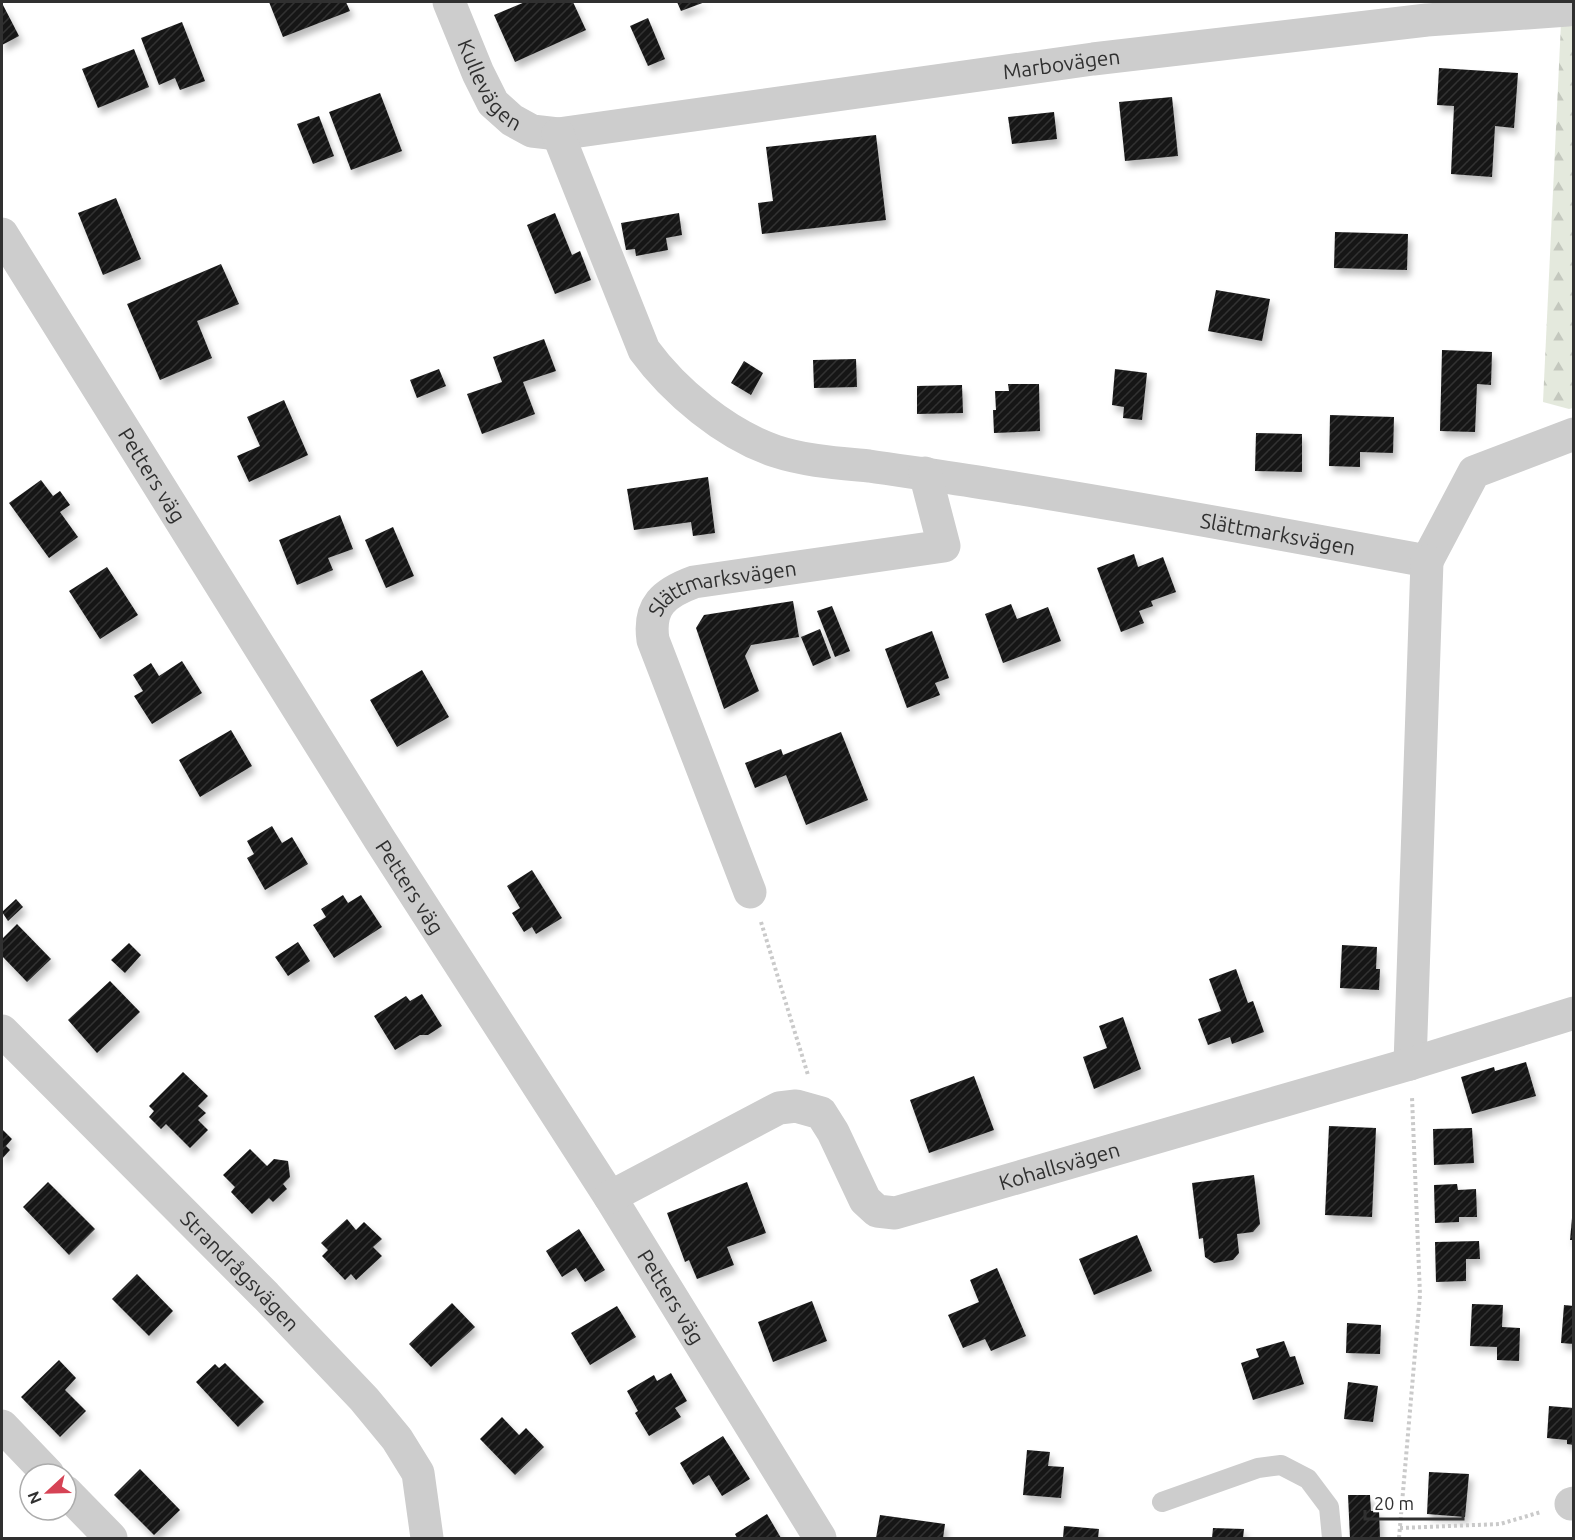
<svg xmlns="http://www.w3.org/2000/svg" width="1575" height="1540" viewBox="0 0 1575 1540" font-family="Ubuntu,sans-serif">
<defs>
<pattern id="forest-firs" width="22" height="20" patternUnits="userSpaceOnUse" patternTransform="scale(1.5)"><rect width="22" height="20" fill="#e4e9dd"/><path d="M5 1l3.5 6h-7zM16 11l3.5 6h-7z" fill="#c4c8be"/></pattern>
<pattern id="building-hatch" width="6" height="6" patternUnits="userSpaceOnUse" patternTransform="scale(1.5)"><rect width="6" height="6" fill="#171717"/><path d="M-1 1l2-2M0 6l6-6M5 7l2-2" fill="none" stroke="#303030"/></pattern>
<filter id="shadow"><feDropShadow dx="3.5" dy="6" stdDeviation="3" flood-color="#0004"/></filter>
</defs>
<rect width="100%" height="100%" fill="#fff"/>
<!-- forest -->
<path fill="url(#forest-firs)" d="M1562,2H1573V408L1569,409L1543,402Z"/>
<!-- building -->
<path fill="url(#building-hatch)" filter="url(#shadow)" d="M269,2H346L350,11L283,37Z
M525,2H573L586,30L515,62L494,15Z
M677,2H705L681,11Z
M2,3L19,36L2,45Z
M648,18L665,59L648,66L630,26Z
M182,22L205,81L180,90L175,78L159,85L141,38Z
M134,49L149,87L98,108L82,69Z
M1439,68L1518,73L1514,128L1495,126L1492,177L1451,174L1454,106L1437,105Z
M380,93L402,151L351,170L329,112Z
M1172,97L1178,156L1125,161L1119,102Z
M1054,112L1057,139L1012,144L1008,117Z
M319,116L334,156L313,164L297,124Z
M876,135L886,220L762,234L758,203L773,201L766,147Z
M116,198L141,259L103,275L78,213Z
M555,213L572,255L580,251L591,280L555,294L527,225Z
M679,213L682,235L666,238L668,250L636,256L635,249L626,250L621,223Z
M1335,232L1408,234L1407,270L1334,268Z
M221,264L239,304L197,321L212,358L160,380L127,304Z
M1216,290L1270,299L1262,341L1208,331Z
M544,339L556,371L523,382L535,414L482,434L467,394L502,382L493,357Z
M1442,350L1492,352L1491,385L1477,384L1475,432L1440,431Z
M856,359L857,387L814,388L813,360Z
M744,361L763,373L751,395L731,383Z
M439,369L446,386L417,398L410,380Z
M1115,369L1147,373L1142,420L1123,418L1124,407L1112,405Z
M1008,384H1039L1040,431L994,433L993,410H996L995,391H1009Z
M962,385L963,413L917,414V386Z
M284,400L308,455L249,482L237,456L260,446L247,417Z
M1330,415L1394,417L1393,453L1360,452V467L1329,466Z
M1256,433L1302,434V472L1255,471Z
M708,477L715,533L693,536L691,522L634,530L627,489Z
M41,480L53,496L60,491L70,505L60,512L78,537L49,558L9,503Z
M340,515L353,549L328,558L333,570L297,585L279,540Z
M393,527L414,576L386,588L365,540Z
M1134,554L1138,567L1163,557L1176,592L1151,601L1153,606L1139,611L1144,623L1121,632L1097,568Z
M107,567L138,615L100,639L69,591Z
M793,601L799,637L751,645L745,656L759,691L724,709L696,628L704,615Z
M1011,604L1017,619L1048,607L1061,641L1003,663L985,614Z
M832,606L850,651L835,657L817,611Z
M820,629L831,658L813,666L801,637Z
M932,631L949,678L935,683L940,695L907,708L885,649Z
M182,661L202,693L152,724L134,696L143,691L133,675L151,663L159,676Z
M422,670L449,717L397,747L370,700Z
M231,730L252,766L200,797L179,760Z
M841,732L868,800L806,825L786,775L755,788L745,763L781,749L783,755Z
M272,826L282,843L292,837L308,864L265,890L247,858L254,854L247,841Z
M532,870L562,918L536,934L532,927L524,932L512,913L520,908L507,886Z
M343,895L348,903L361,895L382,927L334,958L313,925L326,917L321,909Z
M16,899L23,907L8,921L2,912Z
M17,924L51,959L27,982L2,956V939Z
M298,942L310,961L288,976L275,957Z
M129,943L141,955L125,973L111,960Z
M1342,945L1377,947L1376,969H1380L1379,990L1340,988Z
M1236,969L1248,1003L1253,1001L1264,1032L1232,1044L1230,1037L1208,1045L1198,1019L1221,1011L1209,979Z
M110,981L140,1012L97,1053L68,1020Z
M422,994L442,1026L428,1035H420L395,1050L374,1016L406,996L410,1001Z
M1123,1017L1141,1069L1094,1089L1083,1057L1107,1048L1099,1026Z
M1526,1062L1536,1096L1472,1114L1461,1077L1494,1067L1495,1071Z
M183,1072L208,1096L198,1106L206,1113L198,1120L208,1130L190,1148L166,1124L161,1129L149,1117L154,1111L149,1106Z
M974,1076L994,1130L929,1153L910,1100Z
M1329,1126L1376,1128L1372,1217L1325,1215Z
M1472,1128L1474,1163L1434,1165L1433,1129Z
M2,1129L12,1139L6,1146L10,1150L2,1159Z
M250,1149L267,1166L274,1159L288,1161L290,1177L283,1184L287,1189L273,1202L269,1198L252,1214L231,1192L235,1187L223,1175Z
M1254,1175L1260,1224L1253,1232L1237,1234L1239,1253L1233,1260L1214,1263L1205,1257L1203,1238L1199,1239L1192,1183Z
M48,1182L95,1229L69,1255L23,1207Z
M747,1182L766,1233L727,1247L734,1265L697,1279L689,1260L685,1262L667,1213Z
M1457,1184L1458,1190L1476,1189L1477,1217H1459V1222L1435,1223L1434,1185Z
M1572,1218H1574V1240H1570Z
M347,1219L356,1230L364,1222L382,1239L373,1247L382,1256L356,1280L351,1274L345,1280L322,1256L328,1250L321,1243Z
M579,1229L605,1270L585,1282L576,1268L562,1277L546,1251Z
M1137,1235L1152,1271L1094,1295L1079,1259Z
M1479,1241L1480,1259H1466V1281L1436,1282L1435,1242Z
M997,1268L1026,1336L991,1351L985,1339L963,1348L948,1315L979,1302L970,1280Z
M137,1274L173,1311L149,1336L112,1299Z
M812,1301L827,1341L773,1362L758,1322Z
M452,1303L475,1327L431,1367L409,1344Z
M1472,1304L1503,1305L1502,1327L1520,1328L1519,1361L1497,1360V1347L1470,1346Z
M1564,1305L1574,1306V1344L1561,1343Z
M617,1306L636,1337L590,1365L571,1333Z
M1347,1323L1381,1325L1380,1354L1346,1353Z
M1284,1341L1290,1357L1295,1356L1304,1384L1253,1400L1241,1363L1259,1357L1256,1349Z
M59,1360L76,1378L65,1390L86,1411L60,1437L21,1397Z
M225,1363L264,1402L238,1427L196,1382L215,1364L219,1368Z
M671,1373L687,1401L675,1408L681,1417L649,1436L635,1413L638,1411L627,1391L654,1375L657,1381Z
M1348,1382L1378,1386L1373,1422L1344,1419Z
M1549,1406L1574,1408V1445L1567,1444V1440L1547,1438Z
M502,1417L519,1435L526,1428L544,1447L515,1475L480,1439Z
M723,1436L750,1479L722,1496L709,1475L693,1485L680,1463Z
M1027,1450L1050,1452L1048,1466L1064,1467L1061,1498L1023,1495Z
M140,1469L180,1510L154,1535L114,1495Z
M1429,1472L1469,1474L1465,1517L1427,1514Z
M1348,1495H1370L1371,1511H1379L1380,1538H1350Z
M767,1514L781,1538H737L735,1534Z
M880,1515L945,1524L943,1538H876Z
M1064,1526L1099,1529L1098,1538H1063Z
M1213,1528L1244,1529L1243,1538H1212Z"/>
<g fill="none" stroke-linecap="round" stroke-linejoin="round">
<!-- path -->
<path stroke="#cacaca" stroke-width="4" stroke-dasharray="3 3" stroke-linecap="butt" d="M761,922L808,1075
M1400,1528L1500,1524L1541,1512
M1399,1538L1420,1295L1412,1097"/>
<!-- service -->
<path stroke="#cdcdcd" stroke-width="20" d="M1162,1502L1258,1468L1281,1465L1308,1479L1329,1507L1332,1538"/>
<!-- minor -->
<g stroke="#cdcdcd" stroke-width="33">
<path id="s1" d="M449,2L478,73L493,103L512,120L532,131L558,134L1093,59L1427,20L1568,10"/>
<path id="s2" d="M558,134L644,350C674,391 725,434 775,451C805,461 837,463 869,466C909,472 949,477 990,484C1136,507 1282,534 1427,561L1474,472L1574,434"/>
<path id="s3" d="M2,234L380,840L610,1197L820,1538"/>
<path id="s4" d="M750,892L653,640C648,606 664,593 694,582L944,546L925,473"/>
<path id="s5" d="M2,1031L266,1296L364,1399L397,1439L418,1473L427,1538"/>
<path d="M1410,1064L1427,561"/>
<path id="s6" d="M610,1197L779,1108L796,1106L821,1113L833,1132L865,1200L877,1211L895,1213L1410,1064L1574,1013"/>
<path d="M2,1426L48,1474"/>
<path d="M66,1492L111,1538"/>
<path d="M1571,1504L1574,1503"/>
</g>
</g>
<g text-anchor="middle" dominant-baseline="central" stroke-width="6" stroke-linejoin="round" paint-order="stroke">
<!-- street labels -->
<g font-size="21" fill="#303030" stroke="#fff">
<text stroke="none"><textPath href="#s1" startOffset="693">Marbovägen</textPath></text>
<text stroke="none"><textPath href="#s1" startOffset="93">Kullevägen</textPath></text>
<text stroke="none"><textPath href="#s3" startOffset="284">Petters väg</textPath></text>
<text stroke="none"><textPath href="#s2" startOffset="910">Slättmarksvägen</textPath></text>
<text stroke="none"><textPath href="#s4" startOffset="374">Slättmarksvägen</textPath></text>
<text stroke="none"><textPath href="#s3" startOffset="770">Petters väg</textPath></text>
<text stroke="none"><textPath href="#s6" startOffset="537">Kohallsvägen</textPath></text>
<text stroke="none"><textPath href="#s5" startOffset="338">Strandrågsvägen</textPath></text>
<text stroke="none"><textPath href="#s3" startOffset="1256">Petters väg</textPath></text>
</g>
</g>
<!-- border -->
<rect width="1575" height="1540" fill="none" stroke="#303030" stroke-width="6"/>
<!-- north arrow -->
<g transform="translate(48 1492) rotate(248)"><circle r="28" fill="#ffffff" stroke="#acacac" stroke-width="1.5"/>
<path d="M0-4.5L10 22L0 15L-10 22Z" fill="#d64355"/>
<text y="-9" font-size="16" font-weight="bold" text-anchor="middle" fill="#303030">N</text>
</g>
<!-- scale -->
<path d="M1365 1510v9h98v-9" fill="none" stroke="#303030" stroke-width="3"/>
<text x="1374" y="1510" font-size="18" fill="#303030" stroke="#ffffff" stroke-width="4.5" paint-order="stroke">20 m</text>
</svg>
